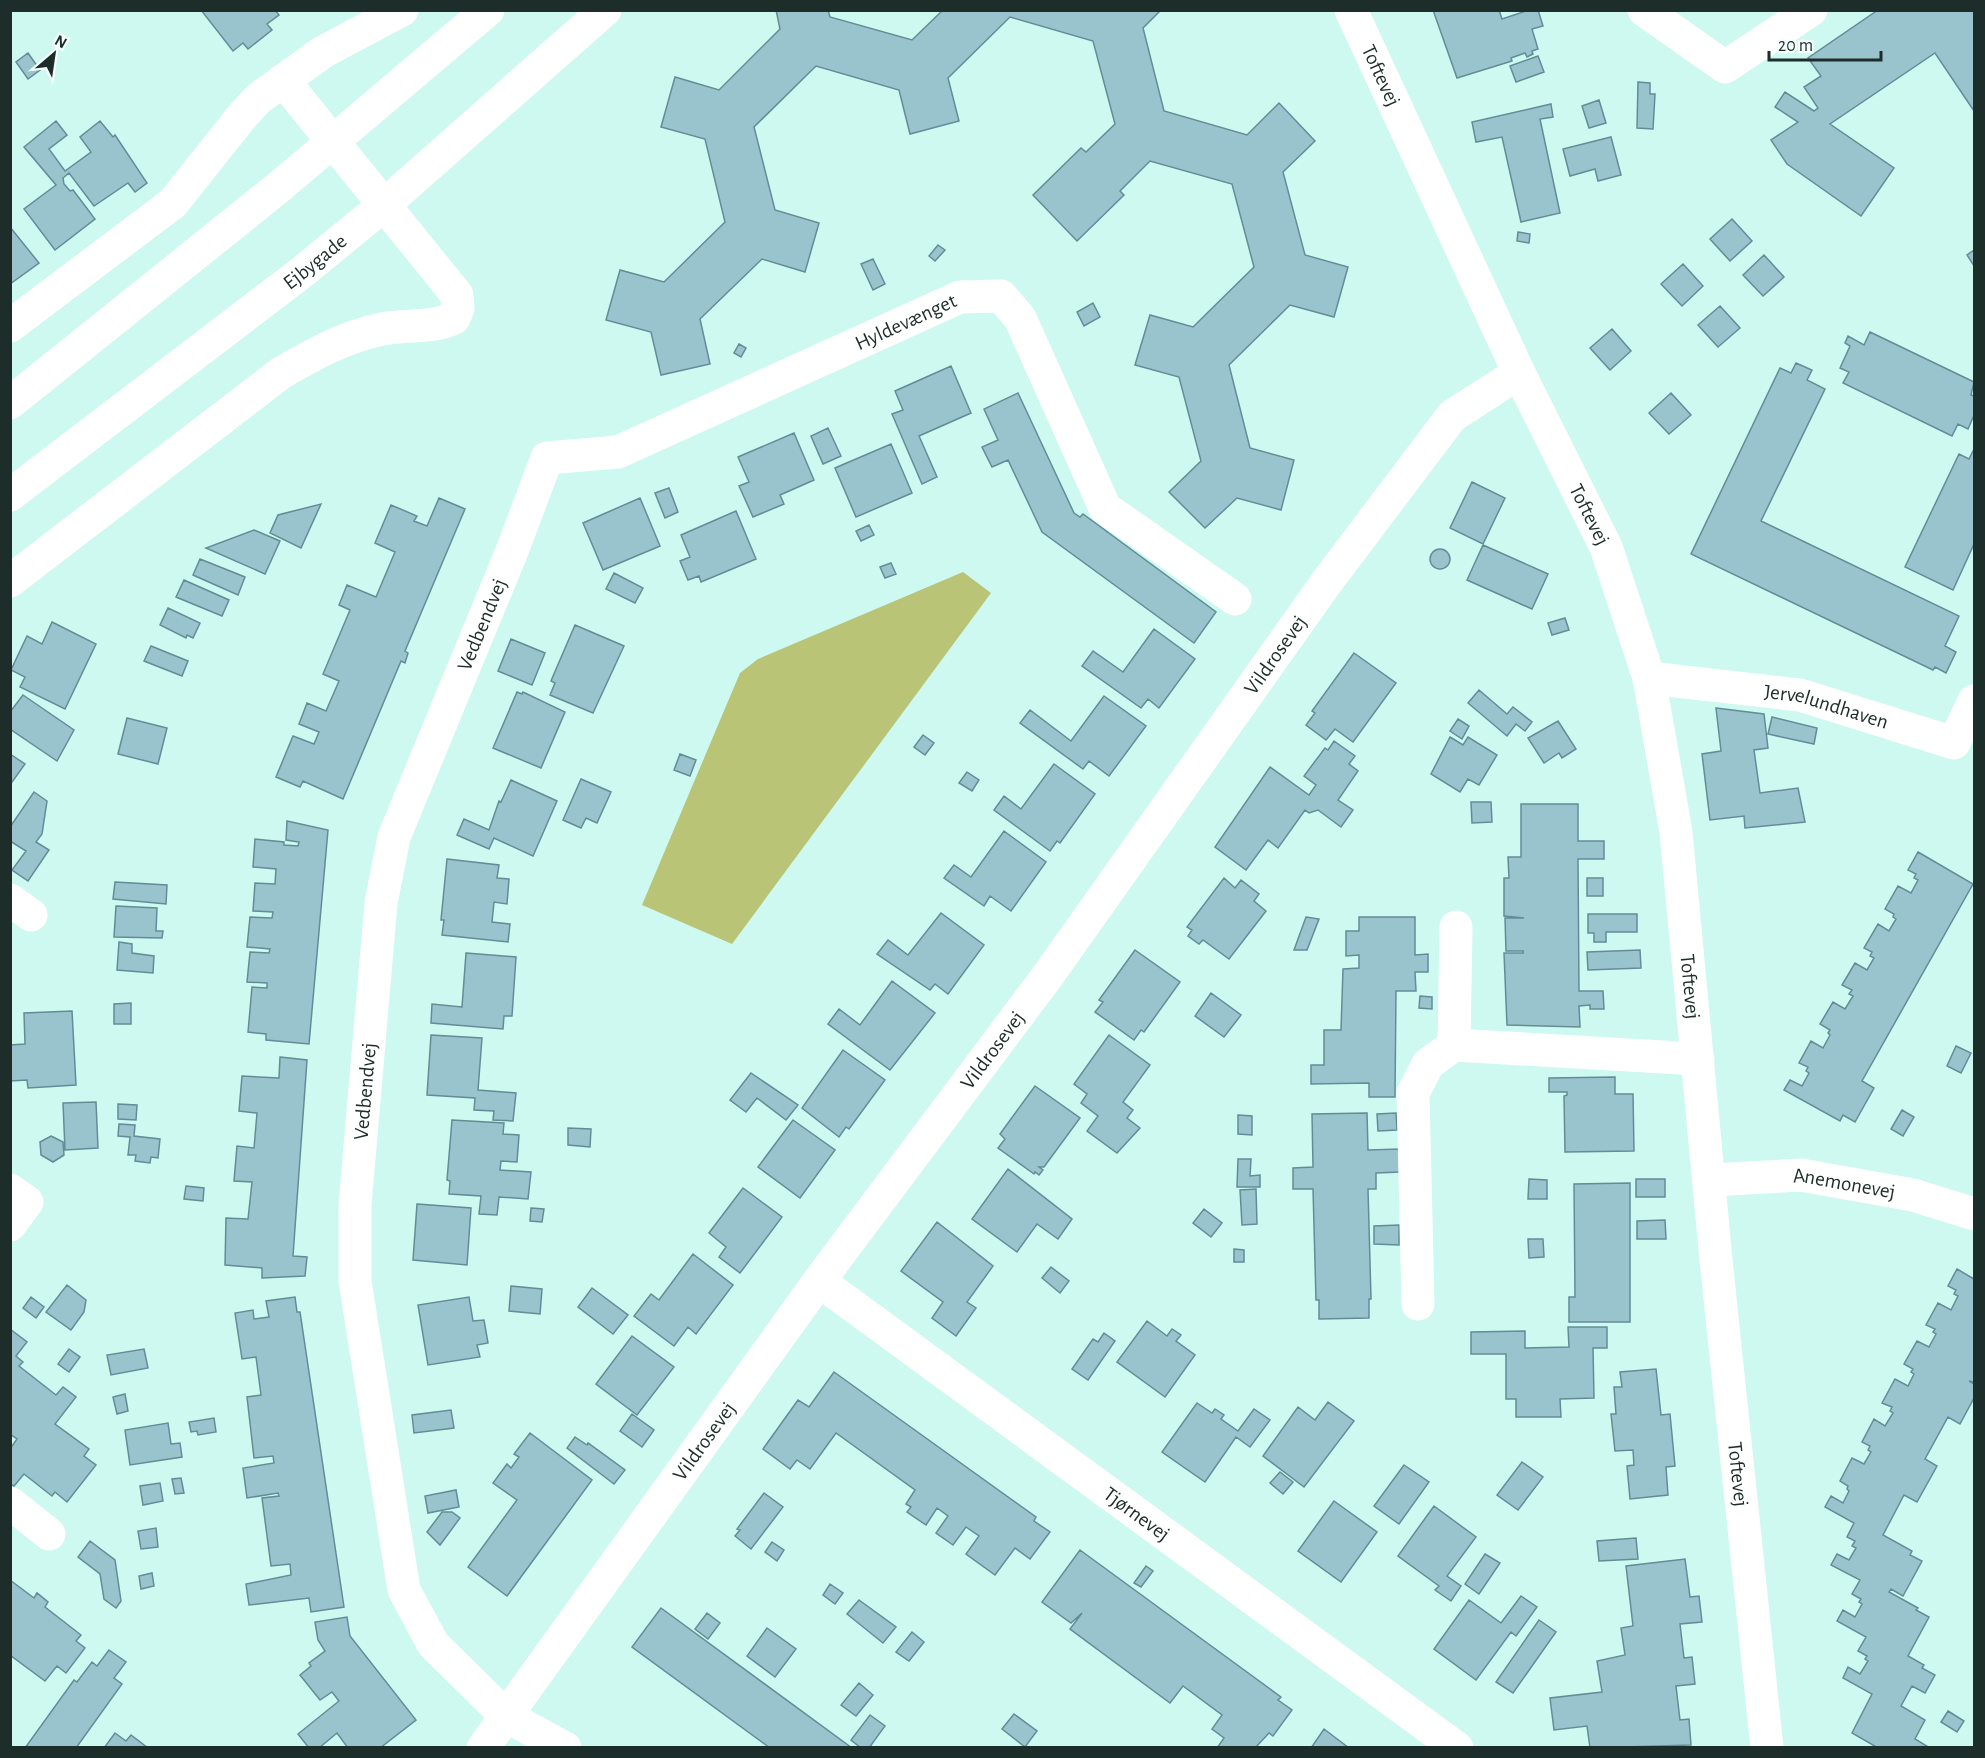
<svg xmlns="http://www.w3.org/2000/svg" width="1985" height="1758" viewBox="0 0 1985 1758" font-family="'Alegreya Sans',sans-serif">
<rect width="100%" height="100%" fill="#cdf9f0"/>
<!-- green -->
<path fill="#b9c477" d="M963,572L991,593L732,944L642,905L740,673L758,659Z"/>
<!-- building -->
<path fill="#99c4ce" stroke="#638c96" stroke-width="1.5" d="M201,10H275L279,15L267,24L272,30L248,49L243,43L233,51Z
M776,10H828L830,17L912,40L943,10H1161L1143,28L1164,111L1247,135L1279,103L1315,141L1283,172L1305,255L1348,267L1334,317L1290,305L1229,365L1250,448L1294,460L1281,510L1237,498L1205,528L1169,492L1201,461L1179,377L1135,365L1150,315L1193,327L1254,267L1232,184L1150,161L1120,191L1124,195L1077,241L1033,195L1081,148L1086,152L1115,124L1093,41L1010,17L948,78L959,121L910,134L899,90L816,66L754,127L775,210L819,223L805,272L762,259L700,319L710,364L661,375L651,332L606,320L620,270L664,282L725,222L705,139L661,127L675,77L719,90L780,29Z
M1433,10H1499L1502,19L1529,10H1538L1543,26L1532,29L1538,49L1532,51L1533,54L1527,57L1525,53L1511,58L1512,61L1457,78Z
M1878,10H1974V111L1935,53L1830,124L1894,168L1861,216L1787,164L1771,140L1798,122L1775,107L1785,92L1814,111L1818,108L1804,87L1821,76L1808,58Z
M28,53L40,70L28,79L16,62Z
M1538,56L1544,72L1516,82L1510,66Z
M1638,82L1650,83V94H1655L1653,129L1637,128Z
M1599,100L1606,123L1589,128L1582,106Z
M1551,104L1553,117L1540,119L1560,213L1521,222L1502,137L1476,142L1472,122Z
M56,121L67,135L49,149L65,171L91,152L80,137L100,121L113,137L115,135L147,183L135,192L128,183L94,206L69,173L63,178L64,184L70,191L73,190L95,219L55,250L24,209L56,185L24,147Z
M1611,137L1621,175L1598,181L1595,169L1570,176L1563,149Z
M1732,219L1752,241L1730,261L1710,239Z
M10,227L39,263L10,284Z
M1518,232L1530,234L1529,243L1517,241Z
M938,245L945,250L935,261L929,256Z
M1974,250V266L1967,255Z
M1764,255L1784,277L1763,296L1743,275Z
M873,259L885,284L873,290L861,264Z
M1683,264L1703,286L1682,306L1661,284Z
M1093,303L1100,317L1084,326L1077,312Z
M1720,306L1740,328L1718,347L1698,325Z
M1612,329L1631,351L1610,370L1590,348Z
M1870,332L1974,382L1971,395L1974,396V415L1968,429L1958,424L1952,436L1843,383L1849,372L1840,368L1850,346L1845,343L1848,336L1864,345Z
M739,344L746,348L741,357L734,353Z
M1796,363L1812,370L1807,380L1825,389L1761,521L1959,616L1945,646L1956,652L1946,673L1935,667L1933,670L1691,554L1780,368L1791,373Z
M951,366L971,413L919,436L937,477L922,484L892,414L903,410L895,391Z
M1018,393L1074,513L1080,517L1083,514L1216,612L1194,643L1042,532L1008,460L992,467L982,447L998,440L984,409Z
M1671,393L1691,415L1669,434L1649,413Z
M828,428L841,456L823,464L811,436Z
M794,433L814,480L780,495L784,504L753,517L739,486L749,482L738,457Z
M891,444L912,493L856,517L835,468Z
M1974,449V544L1953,590L1905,567L1959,454L1969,459Z
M1472,482L1505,498L1483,544L1450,528Z
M669,488L678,512L665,518L655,493Z
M439,498L465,509L405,651L408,653L405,663L401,661L343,799L303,781L300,787L276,777L293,736L314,744L319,732L299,724L307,703L326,711L339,681L323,674L350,610L339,605L347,585L376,597L395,552L375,543L391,505L417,516L414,521L427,526Z
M640,498L660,546L603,570L583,523Z
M321,504L301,548L270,533L278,515Z
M736,511L756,559L701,582L699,576L688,580L680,561L690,557L681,535Z
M869,525L874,535L861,541L856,531Z
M254,530L280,541L265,574L206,548Z
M1483,545L1548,574L1532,609L1467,580Z
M1430 559a10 10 0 1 1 20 0a10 10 0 1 1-20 0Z
M200,559L245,577L238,595L193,575Z
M891,563L896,574L885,578L880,567Z
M614,573L643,588L635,603L606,589Z
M184,580L229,600L222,616L176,597Z
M168,608L200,623L193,638L187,635L186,638L160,625Z
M1565,618L1569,630L1552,635L1548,623Z
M52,622L96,644L65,709L20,687L25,677L11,670L27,636L42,644Z
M575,625L624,646L593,713L550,695L555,683L551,681Z
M1154,629L1195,659L1159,708L1148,699L1141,708L1082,666L1093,651L1123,672Z
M511,639L545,653L532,685L498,671Z
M151,646L188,661L182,676L144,661Z
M1354,653L1396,683L1353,742L1335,729L1326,740L1306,725L1315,713L1312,711Z
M1479,690L1507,714L1513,707L1532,722L1525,731L1516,724L1507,736L1468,703Z
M517,692L522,694L523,692L565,712L541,768L493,748Z
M23,695L74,730L57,761L10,729V712Z
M1104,696L1146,726L1109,776L1089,761L1083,769L1020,723L1030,710L1071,741Z
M1716,708L1764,714L1768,748L1754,750L1760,793L1798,788L1805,822L1745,828L1744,816L1710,820L1702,754L1721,751Z
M1772,717L1817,728L1814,744L1768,734Z
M127,718L167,728L158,764L118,754Z
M1458,719L1469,726L1462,739L1450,731Z
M1558,721L1576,749L1562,758L1559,753L1544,763L1528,738Z
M923,735L934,743L925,755L914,747Z
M1450,737L1463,745L1468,737L1497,755L1479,785L1468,779L1460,792L1431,774Z
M1334,741L1355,756L1349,764L1358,771L1338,800L1353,810L1341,827L1318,810L1309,813L1305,810L1278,848L1268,840L1246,870L1215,847L1270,767L1309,795L1316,785L1304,776L1325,748L1328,750Z
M10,754L25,764L10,785Z
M680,754L696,760L690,776L674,770Z
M1054,764L1095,794L1060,843L1057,841L1050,851L994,810L1004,796L1021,809Z
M967,772L979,780L972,791L959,783Z
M581,779L611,792L597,823L586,818L581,828L563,820Z
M511,780L557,801L533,856L494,838L489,849L457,835L464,819L489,830L499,801L501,802Z
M34,792L47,801L42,834L36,842L49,850L28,881L12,870L26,851L10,841V827Z
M1471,802H1491L1492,822L1472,823Z
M1521,804H1578V841H1604V859H1578L1579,991H1603L1604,1009H1590V1005L1579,1006L1580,1027L1507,1025L1504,953H1523V951H1506L1505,918H1524L1504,916V878H1509L1508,857H1521Z
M287,821L328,830L309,1044L266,1040V1034L248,1032L252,987L267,988V983L247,982L250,952L269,953L270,949L247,947L250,917L272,918L273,912L253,911L255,883L275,884L276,869L253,867L255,839L284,842V845L298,846L299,842L286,840Z
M1004,831L1046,862L1011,911L990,896L984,906L944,878L954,865L971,877Z
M1918,852L1973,884L1862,1081L1874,1088L1855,1122L1843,1115L1840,1121L1784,1090L1790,1080L1802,1086L1809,1073L1806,1071L1808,1067L1799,1063L1811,1041L1823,1048L1830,1035L1828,1033L1830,1030L1820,1024L1833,1002L1845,1009L1853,996L1849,994L1852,990L1842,985L1855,963L1867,970L1874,958L1870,956L1872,952L1864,948L1878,924L1889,931L1896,919L1893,917L1894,914L1885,909L1898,886L1911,893L1918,880L1914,878L1916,874L1908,870Z
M447,859L499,865L497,878L509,879L507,904L494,902L492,922L510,924L508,942L442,935L444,920H441Z
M1224,878L1235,888L1241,880L1259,894L1254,901L1266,911L1229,959L1203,940L1199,944L1188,936L1192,930L1187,927Z
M1587,878H1603V896H1587Z
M115,882L167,885L166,904L113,899Z
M116,906L157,908L156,931H163L162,938L114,937Z
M941,913L984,945L948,994L935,984L930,990L877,954L888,940L908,955Z
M1588,914H1637V932H1606V942H1594V933H1588Z
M1306,917L1319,919L1307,950H1294Z
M1359,917H1415V955L1428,954V972H1415L1416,991H1396L1395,1097H1369V1083L1311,1084V1065H1324V1030H1341L1343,969L1359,968V955L1346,956V931H1359Z
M119,942L132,944V953L154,956L153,973L117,970Z
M1135,950L1180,982L1144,1032L1141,1030L1134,1040L1095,1012L1103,1002L1099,1000Z
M1640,950L1641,968L1588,970L1587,952Z
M466,953L516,957L512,1016H504L503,1029L431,1023L432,1004L462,1007Z
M892,981L935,1013L890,1070L828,1024L839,1009L860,1025Z
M1211,993L1241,1015L1224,1037L1195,1016Z
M1420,996L1432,997V1009L1419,1008Z
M131,1003V1024H114V1004Z
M72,1011L76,1085L28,1088L27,1080L10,1081V1045L25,1044L24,1013Z
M431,1035L482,1038L478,1090L516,1093L513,1121L493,1120L494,1111L474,1110L475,1098L427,1095Z
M1109,1035L1150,1065L1123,1102L1133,1110L1127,1118L1140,1128L1117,1153L1087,1131L1098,1116L1081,1103L1087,1094L1074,1084Z
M1956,1046L1971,1053L1961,1073L1947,1066Z
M843,1050L885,1080L849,1129L846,1127L839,1137L802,1108Z
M280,1057L307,1060L293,1256L307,1257L305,1276L262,1278V1268L225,1265L226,1218L248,1219L252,1182L234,1181L237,1146L254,1148L257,1113L239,1111L242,1076L279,1078Z
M751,1073L798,1105L786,1120L757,1098L746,1112L730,1100Z
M1615,1077V1094H1633L1634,1151L1565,1152L1564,1096L1567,1095V1092H1549V1078Z
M1035,1086L1080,1118L1044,1167H1039L1043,1170L1039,1175L1035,1172L1034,1174L998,1148L1005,1139L1000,1134Z
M96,1102L98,1148L65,1150L63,1103Z
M118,1104L137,1105L136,1120L118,1119Z
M1902,1110L1914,1117L1903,1136L1891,1129Z
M1367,1113L1368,1150L1400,1149V1172L1376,1173V1189H1368L1371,1299H1369V1318L1319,1319V1300H1316L1313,1189H1293V1168L1313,1167L1312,1114Z
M1396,1113L1397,1130L1378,1131L1377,1114Z
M1238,1115L1252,1116V1135L1238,1134Z
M452,1120L504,1123L503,1134L519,1135L517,1162L501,1161L500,1170L531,1172L528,1199L499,1197L497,1215L479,1214L481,1196L449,1194L450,1181L447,1180Z
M793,1120L835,1150L800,1198L758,1167Z
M119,1124L135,1125L134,1136L160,1139L158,1158L151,1157L150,1163L135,1161L136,1155H128L130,1137L118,1136Z
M568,1128L591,1129L590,1147L568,1145Z
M51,1136L63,1142L64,1155L53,1162L41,1155L40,1142Z
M1238,1159H1251L1250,1176L1260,1175V1187H1237Z
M1008,1169L1072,1219L1058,1239L1037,1224L1017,1252L972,1219Z
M1529,1179L1547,1180V1199H1528Z
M1636,1179H1665V1197H1636Z
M1630,1183V1322H1569V1297H1575L1574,1184Z
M186,1186L204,1188L203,1201L184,1199Z
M743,1188L782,1217L740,1273L719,1257L726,1247L709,1233Z
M1256,1189L1257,1224L1242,1225L1240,1190Z
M417,1204L471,1208L467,1265L413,1260Z
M531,1208L544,1209L542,1222L530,1221Z
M1204,1209L1222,1223L1211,1237L1193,1223Z
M1665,1220L1666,1239H1637V1221Z
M937,1222L993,1266L967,1302L976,1308L956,1336L932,1318L943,1302L901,1271Z
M1399,1225V1245L1374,1244V1226Z
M1528,1239H1543L1544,1257L1529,1258Z
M1234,1249L1244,1250V1262H1234Z
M693,1254L733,1285L696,1334L688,1327L674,1346L634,1316L651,1294L659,1300Z
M1051,1267L1069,1281L1060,1293L1042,1278Z
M1957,1269L1974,1279V1382L1969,1381L1974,1384V1398L1960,1424L1948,1417L1925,1459L1937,1466L1917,1502L1904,1495L1883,1535L1912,1551L1910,1555L1922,1561L1903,1596L1891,1589L1889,1592L1918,1608L1916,1610L1929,1617L1908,1656L1924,1665L1922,1668L1935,1675L1925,1693L1912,1686L1901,1706L1925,1720L1915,1739L1930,1748H1878L1852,1733L1872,1694L1843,1678L1848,1667L1860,1674L1868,1661L1865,1659L1867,1656L1858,1651L1866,1637L1837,1621L1843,1610L1855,1617L1862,1604L1859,1602L1861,1599L1852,1594L1860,1580L1831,1565L1837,1554L1849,1560L1856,1548L1852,1546L1855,1541L1847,1537L1854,1523L1825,1507L1831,1496L1843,1503L1849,1491L1847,1489L1848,1486L1840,1481L1852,1458L1864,1464L1871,1452L1868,1450L1870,1446L1862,1442L1874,1419L1885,1426L1893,1413L1890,1411L1892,1407L1882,1403L1895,1379L1908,1386L1914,1374L1911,1372L1913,1369L1904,1364L1917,1341L1929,1347L1936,1334L1933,1332L1935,1329L1926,1325L1938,1303L1951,1310L1958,1296L1954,1294L1956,1290L1948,1286Z
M67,1285L86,1300L84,1312L71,1330L46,1312Z
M511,1286L542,1289L540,1314L509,1311Z
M592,1288L628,1315L613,1334L578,1307Z
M31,1297L44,1307L36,1318L23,1308Z
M295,1297L297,1312H300L344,1607L311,1612L309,1598L249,1605L246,1584L291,1575L290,1564L271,1566L262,1498L279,1496L278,1493L247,1498L243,1468L274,1463L273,1456L254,1458L247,1397L261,1395L256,1357L242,1359L235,1313L253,1310L254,1319L269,1317L266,1301Z
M469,1297L473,1321L484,1320L488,1343L477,1345L480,1357L428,1365L418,1305Z
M1147,1321L1167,1336L1172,1329L1181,1335L1176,1341L1195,1355L1165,1397L1117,1362Z
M1568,1327H1607V1348H1593L1594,1398L1560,1399L1561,1417H1516V1399H1506V1354H1471V1332L1525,1331V1348L1569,1347Z
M10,1329L27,1342L16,1356L23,1362L19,1366L56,1395L63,1387L76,1397L55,1424L89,1449L84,1456L96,1465L67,1502L55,1492L52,1496L24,1474L14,1486L10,1484V1449L17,1439L10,1434Z
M1104,1333L1115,1341L1088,1380L1072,1369L1093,1339L1098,1342Z
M632,1336L674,1367L637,1415L596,1384Z
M69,1349L80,1357L69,1372L58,1364Z
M144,1349L148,1368L111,1375L107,1355Z
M1656,1369L1661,1415L1670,1414L1675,1466L1666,1467L1668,1495L1630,1499L1627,1466L1634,1465L1633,1450L1615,1451L1611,1414H1616L1614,1387H1622L1620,1372Z
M834,1372L1036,1517L1034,1521L1050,1532L1030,1559L1015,1548L995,1575L966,1554L979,1536L966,1527L953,1545L936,1533L948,1516L937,1508L926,1525L907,1512L911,1507L906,1504L915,1490L836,1433L810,1469L797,1460L790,1469L763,1449L798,1400L809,1407Z
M125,1394L128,1411L117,1414L113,1397Z
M1328,1402L1354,1421L1304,1487L1263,1456L1298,1407L1315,1420Z
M1197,1403L1212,1413L1215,1409L1224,1415L1221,1419L1238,1431L1254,1409L1270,1420L1250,1447L1236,1437L1205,1482L1162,1452Z
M451,1410L454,1428L414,1433L412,1415Z
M632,1414L654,1430L642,1447L620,1431Z
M214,1418L216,1432L198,1435L197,1431L191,1432L189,1422Z
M168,1423L171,1444L180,1443L182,1457L130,1465L125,1430Z
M530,1433L592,1480L507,1596L468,1567L517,1500L493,1483L507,1464L511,1468L519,1457L514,1454Z
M575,1437L587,1445L588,1443L625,1470L614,1484L567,1448Z
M1522,1462L1543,1477L1518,1510L1497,1495Z
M1404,1465L1429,1482L1399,1524L1374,1506Z
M1280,1472L1293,1482L1283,1494L1270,1483Z
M181,1478L184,1493L175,1494L172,1479Z
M160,1483L163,1501L143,1505L140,1486Z
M456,1490L459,1507L428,1513L425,1496Z
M764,1493L783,1507L751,1549L735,1536L740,1530L737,1529Z
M1334,1501L1377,1532L1341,1582L1298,1551Z
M1434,1506L1476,1537L1447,1576L1461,1586L1451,1601L1435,1590L1439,1586L1398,1556Z
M442,1512H452L460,1518L440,1545L427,1532Z
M156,1528L158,1547L141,1549L138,1531Z
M1636,1538L1638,1559L1599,1561L1597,1541Z
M90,1541L115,1560L121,1601L116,1608L104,1599L100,1574L78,1557Z
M772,1542L784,1550L777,1561L765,1552Z
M1080,1550L1281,1697L1278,1700L1292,1710L1273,1736L1269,1733L1255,1748H1217L1224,1738L1212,1729L1222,1715L1183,1686L1170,1703L1070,1629L1082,1613L1071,1623L1042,1602Z
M1485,1554L1500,1563L1479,1594L1465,1584Z
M1685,1559L1690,1597L1699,1596L1702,1622L1680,1624L1684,1658L1692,1657L1695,1684L1676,1686L1680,1720L1689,1719L1691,1745L1590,1748L1587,1726L1554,1730L1550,1698L1602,1692L1597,1661L1625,1655L1621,1628L1633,1626L1626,1566Z
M1146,1566L1153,1571L1141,1587L1134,1583Z
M152,1573L154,1586L141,1589L139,1576Z
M10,1580L34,1598L37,1593L48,1602L45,1607L81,1635L76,1641L85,1648L66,1673L57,1666L45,1681L10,1655Z
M830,1584L843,1593L835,1604L823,1595Z
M1521,1596L1537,1607L1516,1636L1511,1632L1476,1680L1434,1649L1469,1600L1501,1623Z
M859,1600L896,1627L883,1643L847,1614Z
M661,1608L852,1748H770L632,1647Z
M707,1613L720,1623L708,1639L695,1629Z
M347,1617L350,1636L416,1720L380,1748H348L337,1733L319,1748H309L298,1734L339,1701L332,1692L320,1700L300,1675L311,1666L309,1663L325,1651L318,1640L315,1622Z
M1539,1620L1556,1632L1513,1693L1496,1682Z
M767,1628L796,1649L775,1677L747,1656Z
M912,1632L924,1642L909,1661L896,1652Z
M109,1650L126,1662L114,1678L122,1684L76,1748H25L74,1680L77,1682L92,1662L97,1666Z
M859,1683L873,1695L856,1716L841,1705Z
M1948,1711L1964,1721L1957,1732L1941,1722Z
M1014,1714L1037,1731L1025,1747L1002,1729Z
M870,1715L885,1726L869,1748H861L851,1740Z
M1324,1729L1349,1748H1311Z
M115,1733L126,1741L131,1735L148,1748H104Z"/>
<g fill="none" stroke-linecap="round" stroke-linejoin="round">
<!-- minor -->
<g stroke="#fff" stroke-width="33">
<path id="s1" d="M1351,10L1519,373L1606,547L1649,678L1676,832L1716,1260L1767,1748"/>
<path d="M1644,10L1725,67L1811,10"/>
<path d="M10,326L173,203L243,115L259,98L323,52L402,10"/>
<path d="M10,581L281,373C314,354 344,337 382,329C406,324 431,329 454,318L458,308L457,295L283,80"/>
<path id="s2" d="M1649,678L1800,695L1954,743L1974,701"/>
<path d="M10,900L31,915"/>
<path d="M1454,1045L1456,927"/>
<path id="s3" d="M1711,1180L1801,1175L1913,1195L1974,1214"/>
<path d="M10,1190L27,1202L10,1225"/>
<path id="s4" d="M819,1281L1457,1748"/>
<path d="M1418,1304L1413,1093L1428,1064L1454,1045L1698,1059"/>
<path d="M10,1503L49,1534"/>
<path id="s5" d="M483,1748L819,1281L1049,974L1326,583L1452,416L1519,373"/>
<path id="s6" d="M565,1748L506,1716L433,1644L404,1590L355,1281V1205L381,903L394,837L512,551L547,458L618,452L960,297L1001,296L1020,318L1105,508L1235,599"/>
</g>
<!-- major -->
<g stroke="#fff" stroke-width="33">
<path d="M10,403L279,187L488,10"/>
<path id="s7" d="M10,495L301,273L384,205L605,10"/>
</g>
</g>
<g text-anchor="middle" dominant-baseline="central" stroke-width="4.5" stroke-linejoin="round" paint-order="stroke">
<!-- street labels -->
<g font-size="21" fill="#1c2d2a" stroke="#f5fefc">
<text stroke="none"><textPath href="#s1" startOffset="72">Toftevej</textPath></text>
<text stroke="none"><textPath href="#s7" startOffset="384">Ejbygade</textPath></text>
<text stroke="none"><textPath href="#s6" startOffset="1786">Hyldevænget</textPath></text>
<text stroke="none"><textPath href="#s1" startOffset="558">Toftevej</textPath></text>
<text stroke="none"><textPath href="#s6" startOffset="1220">Vedbendvej</textPath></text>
<text stroke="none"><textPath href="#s5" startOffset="1350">Vildrosevej</textPath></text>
<text stroke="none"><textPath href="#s2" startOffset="180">Jervelundhaven</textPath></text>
<text stroke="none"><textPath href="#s1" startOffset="1044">Toftevej</textPath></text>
<text stroke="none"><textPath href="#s5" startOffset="864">Vildrosevej</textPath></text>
<text stroke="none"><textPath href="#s6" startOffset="734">Vedbendvej</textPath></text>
<text stroke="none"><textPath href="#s3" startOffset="134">Anemonevej</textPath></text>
<text stroke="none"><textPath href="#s5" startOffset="378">Vildrosevej</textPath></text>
<text stroke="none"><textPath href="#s1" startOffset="1534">Toftevej</textPath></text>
<text stroke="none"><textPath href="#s4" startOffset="394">Tjørnevej</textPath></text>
</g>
</g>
<!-- border -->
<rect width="1985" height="1758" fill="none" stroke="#1c2d2a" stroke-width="24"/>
<!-- north arrow -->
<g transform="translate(54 54) rotate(29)" stroke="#f5fefc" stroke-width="4.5" paint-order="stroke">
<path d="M0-4.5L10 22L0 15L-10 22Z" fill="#1c2d2a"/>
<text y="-9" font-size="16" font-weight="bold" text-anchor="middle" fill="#1c2d2a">N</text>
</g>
<!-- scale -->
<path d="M1769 51v9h112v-9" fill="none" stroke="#1c2d2a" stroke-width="3"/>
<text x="1778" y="51" font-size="18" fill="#1c2d2a" stroke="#f5fefc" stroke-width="4.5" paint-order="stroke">20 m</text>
</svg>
